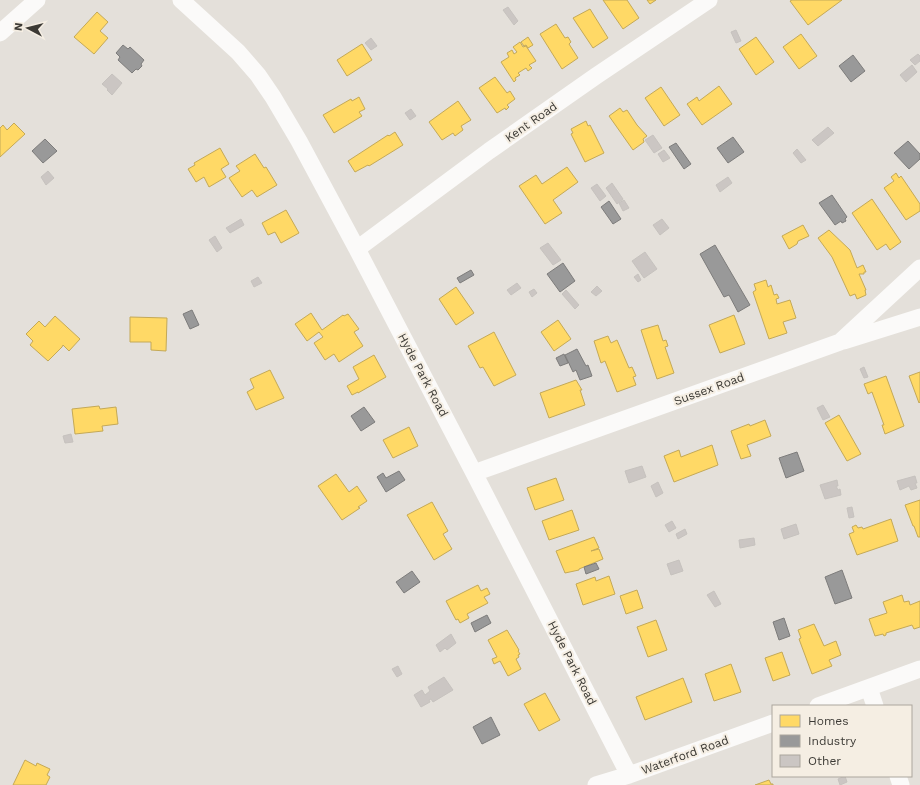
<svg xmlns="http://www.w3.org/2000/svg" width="920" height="785" viewBox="0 0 920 785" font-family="'Work Sans',sans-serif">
<rect width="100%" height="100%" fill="#e4e0da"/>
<!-- homes -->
<path fill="#ffd966" stroke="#c4a957" d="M603,0H627L639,18L623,29Z
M647,0H656L650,4Z
M792,0H842L808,25L790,1Z
M590,9L608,38L593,48L573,18Z
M97,12L108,22L100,31L108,38L94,54L74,37Z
M556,24L565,38L568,37L571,42L569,44L578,58L562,69L540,34Z
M801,34L817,56L799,69L783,47Z
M528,37L533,45L528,48L526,45L524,46L521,42Z
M756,37L774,62L756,75L739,49Z
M520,42L523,47L526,46L536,61L529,65L532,68L528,71L526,68L518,73L520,75L515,78L516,80L514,82L501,62L509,57L507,53L512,50L514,54L517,52L513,47Z
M362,44L372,60L347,76L337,60Z
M495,77L507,93L510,91L515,99L507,105L509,107L506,110L505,108L497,113L479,88Z
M719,86L732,104L702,125L687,104L697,97L699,101Z
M661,87L680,115L664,126L645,98Z
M359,97L365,109L359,112L362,116L334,133L323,115L351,99L352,101Z
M458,101L471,120L461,126L463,130L455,136L453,133L442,140L429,122Z
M620,108L623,112L627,110L637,125L647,136L643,139L644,142L633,150L609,116Z
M586,121L588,126L590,125L604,153L585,162L571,134L573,133L571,129Z
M14,123L25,134L0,157V128L3,125L7,130Z
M395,132L403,145L369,166L368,165L355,172L348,161L388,135L389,136Z
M220,148L229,164L221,169L226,177L209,187L204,177L196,182L188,169L195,165L194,163Z
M255,154L264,168L266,167L277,185L257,197L252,190L242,197L229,178L240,171L236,166Z
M567,167L578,182L553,200L562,213L545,224L519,186L536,175L542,184Z
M896,173L899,178L901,176L920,204V211L906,220L884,188L894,181L891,177Z
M872,199L901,242L890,250L886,244L877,250L852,213Z
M286,210L299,233L281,243L275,232L268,235L262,223Z
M803,225L809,236L798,241L797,244L789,249L782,236Z
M829,230L850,250L857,268L863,265L866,272H864V274H859L866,290H865L866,295L857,299L855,294L850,296L832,257L818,238Z
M766,280L768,287L771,285L774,295L777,294L779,298L776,299L777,304L790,300L796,318L783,322L787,333L769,339L753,292L756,290L754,284Z
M456,287L474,313L456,325L439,299Z
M311,313L322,330L343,315L344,316L348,314L359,329L354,332L363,346L339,362L334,354L325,360L314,343L323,337L319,332L307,341L295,324Z
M734,315L745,344L720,353L709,325Z
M55,316L80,339L69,351L63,345L62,347L48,361L30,345L33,341L26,334L39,321L45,327Z
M130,317L167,318L166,351L151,350V342H130Z
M558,320L571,339L554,351L541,332Z
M658,325L663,341L666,340L668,346L665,347L674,373L657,379L641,330Z
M494,332L516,375L494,386L483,367L480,368L468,346Z
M608,336L611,343L617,340L629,368L632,367L636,376L633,377L636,385L617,392L605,361L601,363L594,341Z
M374,355L386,377L358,393V392L352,395L347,386L359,379L353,367Z
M270,370L284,398L256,410L247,392L254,388L250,379Z
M920,372V402L919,403L909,376Z
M886,376L904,426L885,434L882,425H884L872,392L868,394L864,384Z
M576,380L582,390H580L585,405L549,418L540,393Z
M99,406L100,409L116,407L118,424L102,426L103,431L75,434L72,409Z
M839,415L861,454L847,461L825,423Z
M765,420L771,436L747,445L751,456L741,459L731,431L749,424L750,426Z
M409,427L418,446L393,458L383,440Z
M712,445L718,465L674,482L664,456L679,450L681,457Z
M336,474L349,492L357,486L367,501L358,507L360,508L342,520L318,486Z
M556,478L564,500L535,510L527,488Z
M920,500V537H918L914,526H913L905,505Z
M432,502L448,531L443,534L452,549L434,560L407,515Z
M572,510L579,530L549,540L542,521Z
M891,519L898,541L857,555L849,534L854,532L852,527L856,525L858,528L862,527L863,529Z
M594,537L599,548L591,551L599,549L603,559L579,569V570L565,573L556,551Z
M609,576L615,594L583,605L576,584L595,577L596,581Z
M478,585L481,591L487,588L490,594L484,597L488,603L467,614L469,618L460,623L458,619L456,620L446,601Z
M637,590L643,608L626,614L620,596Z
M902,595L904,602L909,601L910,605L920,601V627L914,629L912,625L886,633V635L884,636L883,634L875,636L869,619L887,613L883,602Z
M656,620L667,650L648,657L637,627Z
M814,624L824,646L836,641L841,655L829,660L832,666L812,674L799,639L801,638L798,630Z
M507,630L519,650L518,651L520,654L518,655L519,657L516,659L521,669L508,676L500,661L494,664L492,659L497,657L488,640Z
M782,652L790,675L773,681L765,658Z
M731,664L741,692L714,701L705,674Z
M683,678L692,702L645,720L636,697Z
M545,693L560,720L539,731L524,704Z
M25,760L36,766L37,763L50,769L47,775L50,777L46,785H13Z
M769,780L771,784H773V785H755Z"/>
<!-- industry -->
<path fill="#999" stroke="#7d7c7b" d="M123,45L128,49L130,47L144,60L141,64L142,66L138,70L136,69L132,73L118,60L120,57L116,53Z
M853,55L865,71L851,82L839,66Z
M733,137L744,152L728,163L717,148Z
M45,139L57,151L43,163L32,151Z
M908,141L920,154V159L909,169L894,153Z
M676,143L691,164L684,169L669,147Z
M832,195L847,217L845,219L846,221L842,223L841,221L835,225L819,203Z
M609,201L621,219L613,224L601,207Z
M715,245L750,305L738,312L729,295L724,297L700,254Z
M563,263L575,281L560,292L547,274Z
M471,270L474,275L460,283L457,278Z
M192,310L199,325L190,329L183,314Z
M577,349L586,366L588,365L592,376L580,380L576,370L573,372L565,355Z
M564,354L568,363L560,366L556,358Z
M364,407L375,422L361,431L351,416Z
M797,452L804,471L786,478L779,458Z
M399,471L405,480L386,492L377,477L383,473L386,478Z
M596,563L599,569L586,574L584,567Z
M842,570L852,598L835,604L825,577Z
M412,571L420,582L404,593L396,582Z
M487,615L491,623L475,632L471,623Z
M784,618L790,636L779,640L773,622Z
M491,717L500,735L482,744L473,727Z"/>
<!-- building -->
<path fill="#cbc6c3" stroke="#c6c2be" d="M508,7L518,21L514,25L503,10Z
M736,30L741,41L736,43L731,32Z
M371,38L377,46L371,50L365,43Z
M918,54L920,56V61L915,65L910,60Z
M912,65L917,72L906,82L900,75Z
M112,74L122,83L112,95L107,90L108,89L102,84Z
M411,109L416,116L410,120L405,113Z
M828,127L834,133L818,146L812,140Z
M653,135L662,148L654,153L645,140Z
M797,149L806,160L801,163L793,153Z
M664,150L670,158L663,162L658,154Z
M48,171L54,178L46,185L41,177Z
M728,177L732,183L720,192L716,185Z
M612,183L623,199L617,204L606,188Z
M597,184L606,196L600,201L591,188Z
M624,200L629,208L623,211L619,203Z
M241,219L244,225L230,233L226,228Z
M662,219L669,228L660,235L653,225Z
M215,236L222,248L217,252L209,240Z
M548,243L561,260L553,265L540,248Z
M645,252L657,269L644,278L632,261Z
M638,274L641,280L638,282L634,277Z
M258,277L262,283L254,287L251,281Z
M517,283L521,288L511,295L507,290Z
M597,286L602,291L596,296L591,292Z
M534,289L537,293L532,297L529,292Z
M566,290L579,305L575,309L562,294Z
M864,367L868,377L864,378L860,369Z
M823,405L830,417L823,420L817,408Z
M71,434L73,442L65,443L63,436Z
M642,466L646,477L629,483L625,471Z
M915,476L917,483H915L917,488L911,490L909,486L900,490L897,481Z
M837,480L838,486H836L838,490L840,489L841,495L825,499L820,485Z
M658,482L663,493L656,497L651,486Z
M852,507L854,517L849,518L847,508Z
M672,521L676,528L669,532L665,525Z
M796,524L799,534L784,539L781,529Z
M685,529L687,534L678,539L676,534Z
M754,538L755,545L740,548L739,540Z
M679,560L683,571L671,575L667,564Z
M714,591L721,604L715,607L707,595Z
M451,634L456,643L447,650L445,648L440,652L436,645Z
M398,666L402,674L397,677L392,669Z
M444,677L453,690L433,702L431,699L429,700L430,702L421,707L414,695L422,690L425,695L430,691L428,687Z
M845,776L847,782L840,785L838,779Z"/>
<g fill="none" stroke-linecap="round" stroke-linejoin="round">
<!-- street -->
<path stroke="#fbfaf9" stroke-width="17" d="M181,0L238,52L258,75L273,97L299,141L357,249L474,473L629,775
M0,33L37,0
M357,249L489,151L596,76L709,0
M844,341L920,317
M474,473L840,342L920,268
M869,688L875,706
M818,706L920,669
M898,776L901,785
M596,785L629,775L773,723"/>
</g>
<g text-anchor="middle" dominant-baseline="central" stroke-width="4" stroke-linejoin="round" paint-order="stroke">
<!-- street labels -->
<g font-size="12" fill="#3c3a35" stroke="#f5eee3">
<text transform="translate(531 122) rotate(-35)">Kent Road</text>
<text transform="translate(423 375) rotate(62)">Hyde Park Road</text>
<text transform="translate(709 389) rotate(-20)">Sussex Road</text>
<text transform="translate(572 663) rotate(63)">Hyde Park Road</text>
<text transform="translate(685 755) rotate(-20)">Waterford Road</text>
</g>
</g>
<!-- legend -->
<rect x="772" y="705" width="140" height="72" fill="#f5eee3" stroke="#aba69d"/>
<rect x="780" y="715" width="20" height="12" fill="#ffd966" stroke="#aba69d"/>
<text x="808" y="725" font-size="12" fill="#3c3a35">Homes</text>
<rect x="780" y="735" width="20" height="12" fill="#999999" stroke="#aba69d"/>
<text x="808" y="745" font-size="12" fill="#3c3a35">Industry</text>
<rect x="780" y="755" width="20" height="12" fill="#cbc6c3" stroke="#aba69d"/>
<text x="808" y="765" font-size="12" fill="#3c3a35">Other</text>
<!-- north arrow -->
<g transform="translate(28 28) rotate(277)" stroke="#f5eee3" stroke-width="3" paint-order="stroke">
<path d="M0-3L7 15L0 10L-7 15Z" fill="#3c3a35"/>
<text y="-6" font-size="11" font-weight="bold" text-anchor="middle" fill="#3c3a35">N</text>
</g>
</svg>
